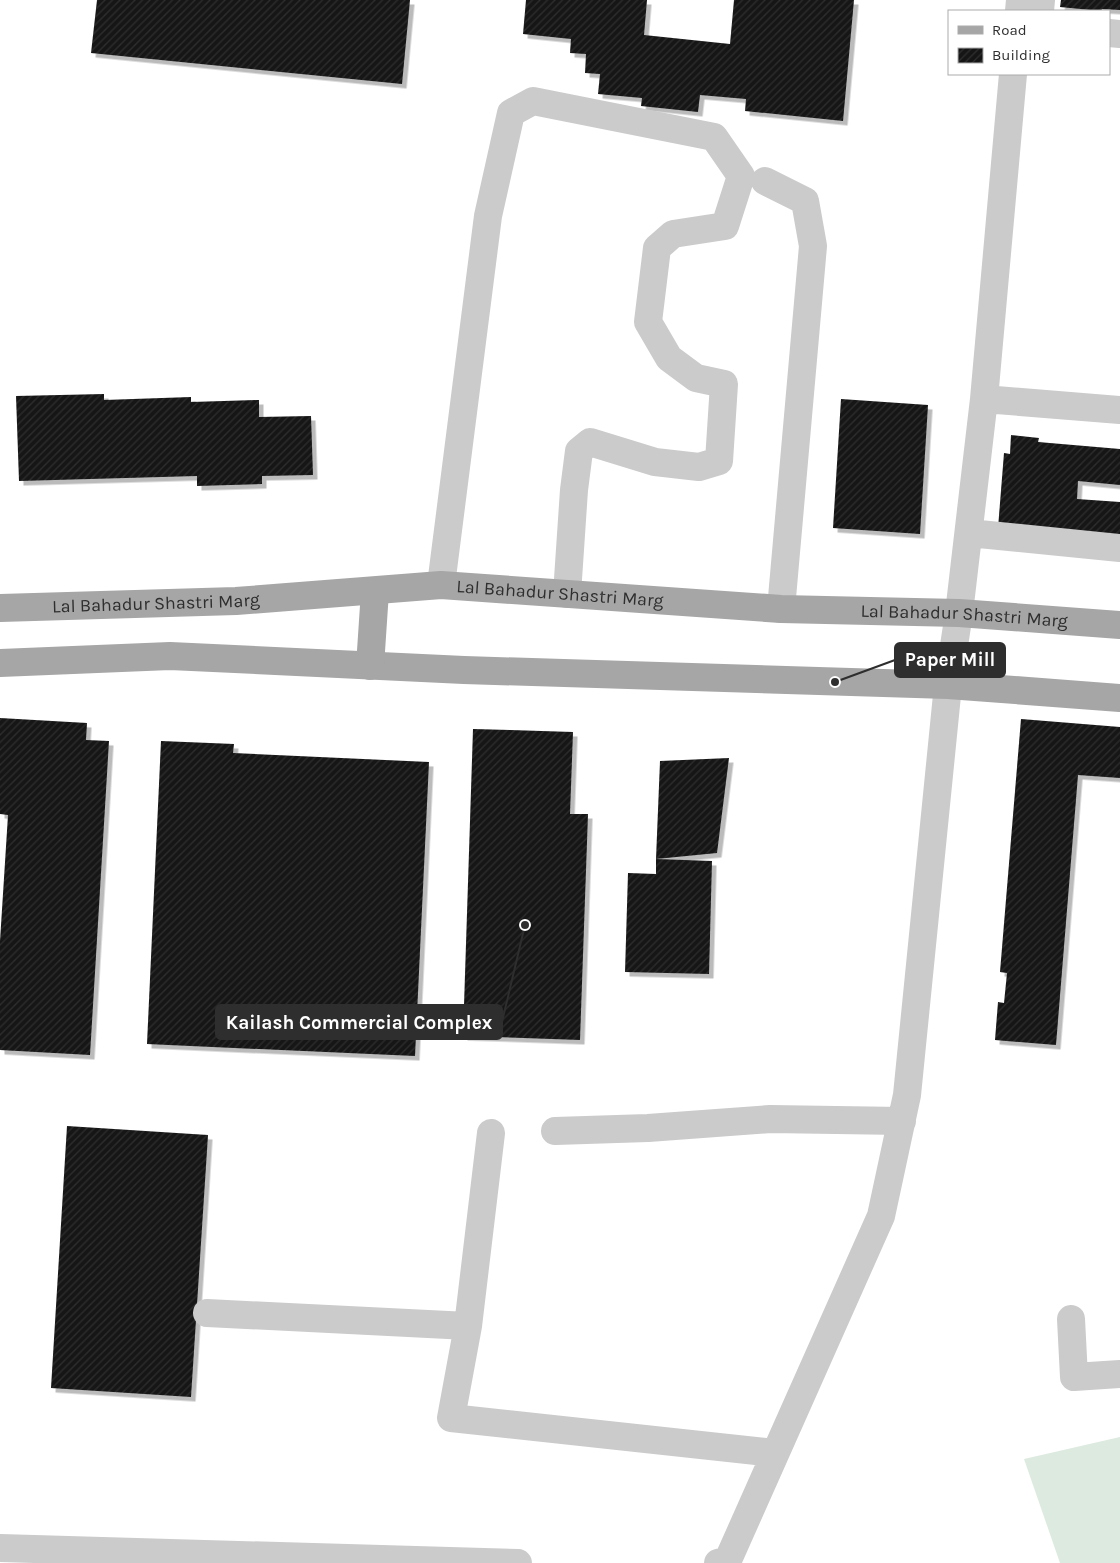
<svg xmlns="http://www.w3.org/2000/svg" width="1120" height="1563" viewBox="0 0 1120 1563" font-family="Karla,sans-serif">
<defs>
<pattern id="building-hatch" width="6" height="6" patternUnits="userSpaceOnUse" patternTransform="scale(1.25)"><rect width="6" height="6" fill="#151515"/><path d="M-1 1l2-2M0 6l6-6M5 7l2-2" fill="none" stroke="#2f2f2f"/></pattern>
<filter id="shadow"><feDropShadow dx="4.5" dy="4.5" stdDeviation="0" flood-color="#0004"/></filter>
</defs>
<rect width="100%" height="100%" fill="#fff"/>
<!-- grass -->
<path fill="#ddeae0" d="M1120,1437V1563H1060L1024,1459Z"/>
<!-- building -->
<path fill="url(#building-hatch)" filter="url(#shadow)" d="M97,0H410L402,84L91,53Z
M526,0H647L644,35L730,44L734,0H854L843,121L745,111L746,99L700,95L698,112L641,106L642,98L598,94L600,74L585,73L586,54L570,53L571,39L523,34Z
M1061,0H1120V10L1102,9L1101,11L1060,7Z
M104,394V400L191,397V402L259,400V417L311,416L313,475L262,476V484L197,486V476L19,481L16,396Z
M841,399L928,405L920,534L833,528Z
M1011,435L1039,438L1038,442L1120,449V485L1078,481L1077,499L1120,502V537L998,528L1004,453L1010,454Z
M0,718L87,723L86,740L109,741L90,1055L0,1050V941L8,815L0,814Z
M1021,719L1120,727V778L1078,775L1056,1045L995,1040L998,1002L1004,1003L1007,973L1000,972Z
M473,729L573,732L570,814H588L580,1040L463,1036Z
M161,741L234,744L233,753L429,762L415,1056L147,1044Z
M729,758L717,853L656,859L660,761Z
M656,859L712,861L709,974L625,972L628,873L656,874Z
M67,1126L208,1135L191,1397L51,1388Z"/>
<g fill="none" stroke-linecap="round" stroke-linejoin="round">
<!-- minor -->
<path stroke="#cbcbcb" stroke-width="28" d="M1019,11L1020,0
M1040,11L1041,0
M1109,33L1120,34
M765,181L805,201L813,246L781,609
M984,399L1120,410
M969,533L1120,548
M441,585L488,216L511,113L533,101L714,137L741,176L725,226L673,234L657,248L648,322L669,358L696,378L724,384L719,461L699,467L655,462L590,442L579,451L574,490L567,594
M555,1131L648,1128L770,1119L902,1121
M207,1313L468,1326L451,1418L775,1453
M1071,1319L1074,1377L1120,1374
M468,1326L491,1133
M0,1548L518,1563
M718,1563L728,1560L881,1216L907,1095L948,685L959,613L984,399L1013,74"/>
<!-- major -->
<g stroke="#a6a6a6" stroke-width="28">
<path id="s1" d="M0,608L236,601L441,585L781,609L959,613L1120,625"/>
<path d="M0,663L170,656L464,670L948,685L1120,698"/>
<path d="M370,666L375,591"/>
</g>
</g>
<g text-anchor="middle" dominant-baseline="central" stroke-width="5" stroke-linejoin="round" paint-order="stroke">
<!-- street labels -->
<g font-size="18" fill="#2e2e2e" stroke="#fff">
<text stroke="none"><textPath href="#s1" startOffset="561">Lal Bahadur Shastri Marg</textPath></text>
<text stroke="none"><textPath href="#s1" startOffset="156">Lal Bahadur Shastri Marg</textPath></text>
<text stroke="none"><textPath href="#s1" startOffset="966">Lal Bahadur Shastri Marg</textPath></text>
</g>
</g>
<!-- callouts -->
<path fill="none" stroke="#2e2e2e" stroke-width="2" d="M835 682L895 660M525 925L502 1022"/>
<g fill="#2e2e2e" stroke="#fff" stroke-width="2">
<circle cx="835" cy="682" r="5"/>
<circle cx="525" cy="925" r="5"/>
</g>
<g fill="#2e2e2e" stroke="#2e2e2e" stroke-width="2">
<rect x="895" y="643" width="110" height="34" rx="5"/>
<rect x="216" y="1005" width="286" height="34" rx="5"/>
</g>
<g font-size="19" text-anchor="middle" font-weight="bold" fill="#fff">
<text x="950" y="666">Paper Mill</text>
<text x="359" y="1029">Kailash Commercial Complex</text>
</g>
<!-- legend -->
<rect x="948" y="10" width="162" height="65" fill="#ffffff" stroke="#ababab"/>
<rect x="958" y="26" width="25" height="8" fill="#a6a6a6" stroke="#ababab"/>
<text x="992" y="35" font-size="15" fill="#2e2e2e">Road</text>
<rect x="958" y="48" width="25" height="15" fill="url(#building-hatch)" stroke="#ababab"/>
<text x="992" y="60" font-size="15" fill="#2e2e2e">Building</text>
</svg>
